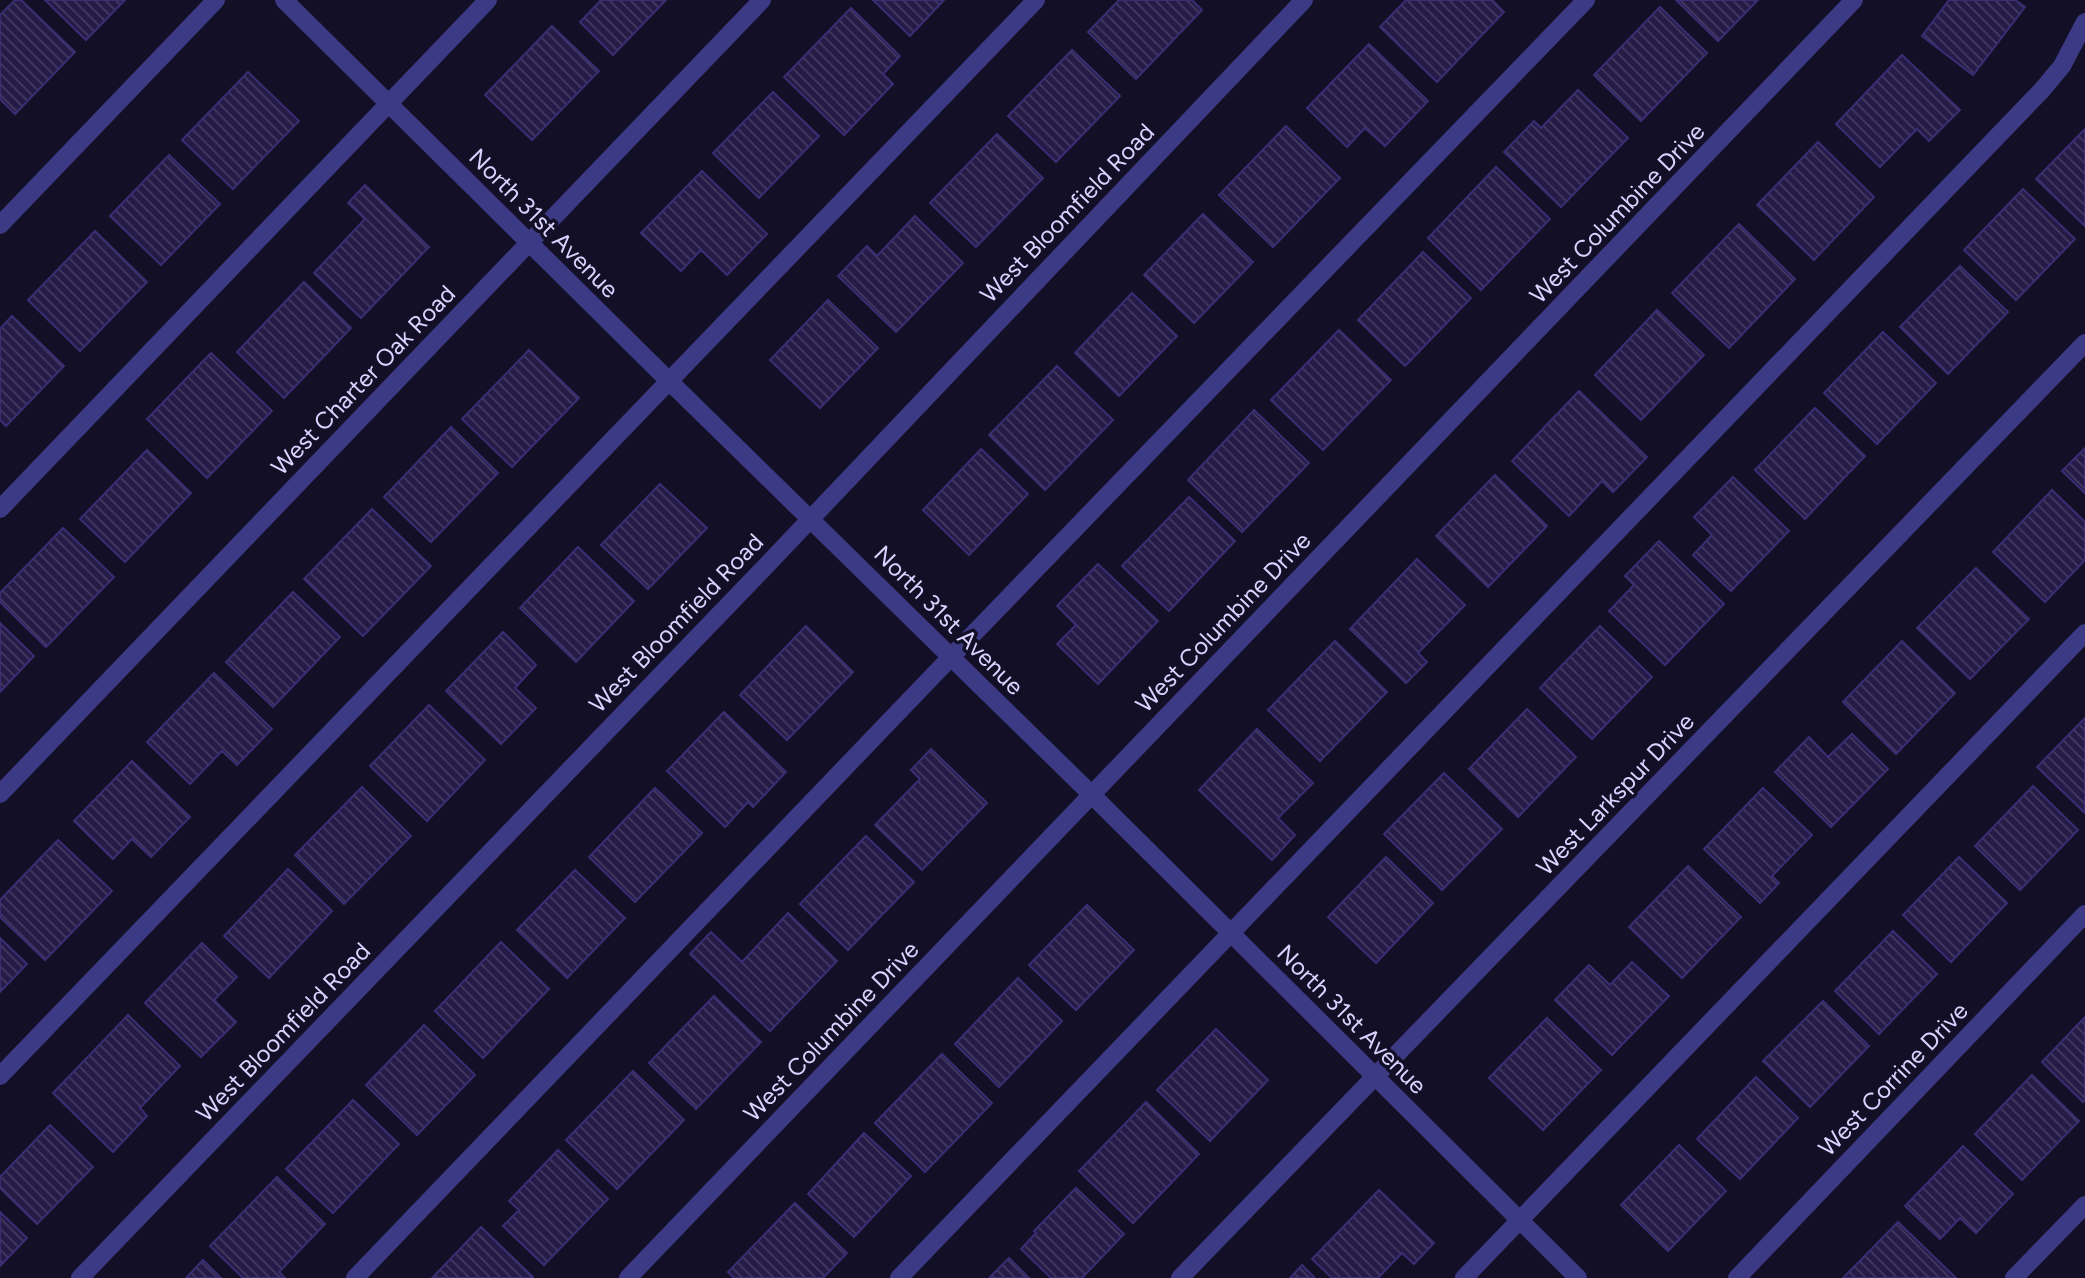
<svg xmlns="http://www.w3.org/2000/svg" width="2085" height="1278" viewBox="0 0 2085 1278" font-family="Figtree,sans-serif">
<defs>
<pattern id="building-back-hatch" width="6" height="6" patternUnits="userSpaceOnUse" patternTransform="scale(1.75)"><rect width="6" height="6" fill="#241b47"/><path d="M-1 5l2 2M0 0l6 6M5-1l2 2" fill="none" stroke="#433b63"/></pattern>
</defs>
<rect width="100%" height="100%" fill="#130f26"/>
<!-- building -->
<path fill="url(#building-back-hatch)" stroke="#3b2d73" stroke-width="2" d="M15,0H21L75,52L15,114L0,99V15Z
M45,0H125L86,40Z
M601,0H666L613,55L580,22Z
M873,0H944L910,36Z
M1119,0H1192L1202,10L1136,79L1088,32Z
M1406,0H1492L1504,12L1437,82L1380,27Z
M1676,0H1758L1718,41Z
M1949,0H2015L2025,7L1973,75L1922,36Z
M1660,7L1707,53L1641,121L1594,75Z
M851,8L900,56L883,74L893,84L844,135L784,77Z
M552,26L599,71L532,140L485,95Z
M1369,44L1428,101L1385,146L1365,128L1347,147L1307,108Z
M1072,50L1120,96L1056,162L1008,116Z
M1902,55L1960,110L1929,141L1917,129L1880,167L1836,124Z
M248,72L299,121L233,189L182,140Z
M1578,90L1628,138L1561,207L1504,152L1534,121L1541,128Z
M773,92L819,136L759,198L713,153Z
M1286,126L1340,178L1273,247L1219,195Z
M2085,129V226L2036,179Z
M997,134L1043,178L976,247L930,203Z
M1818,142L1874,197L1814,260L1757,205Z
M169,155L220,204L161,265L110,216Z
M1496,167L1550,219L1481,290L1428,238Z
M702,171L767,234L727,275L701,250L681,271L641,233Z
M365,185L429,247L361,318L314,273L365,219L348,203Z
M2023,189L2075,239L2016,300L1964,250Z
M1203,214L1253,262L1194,323L1144,275Z
M915,216L963,263L896,332L838,276L867,246L877,256Z
M1739,224L1795,279L1729,348L1672,293Z
M95,231L147,282L80,351L28,300Z
M1423,252L1471,298L1405,366L1358,320Z
M1960,266L2008,312L1948,374L1900,327Z
M304,282L351,328L284,398L237,352Z
M1132,293L1177,336L1119,396L1075,353Z
M828,300L878,348L820,408L770,360Z
M1657,310L1704,355L1641,420L1595,375Z
M12,316L64,366L6,426L0,420V329Z
M1339,330L1391,380L1323,450L1271,400Z
M1883,332L1936,383L1877,444L1824,393Z
M529,350L579,398L512,467L462,419Z
M211,353L272,411L207,478L147,419Z
M1057,366L1113,420L1045,490L989,435Z
M1579,391L1647,457L1613,492L1602,481L1569,516L1512,461Z
M1815,408L1865,456L1805,519L1755,470Z
M1254,410L1309,463L1242,532L1188,480Z
M451,427L498,473L431,542L384,497Z
M2085,448V493L2062,471Z
M981,449L1028,494L969,555L923,510Z
M147,450L191,493L125,562L80,519Z
M1495,475L1547,526L1488,587L1436,536Z
M1733,477L1789,531L1731,591L1693,555L1712,535L1694,517Z
M660,484L707,528L648,589L601,545Z
M2052,490L2085,522V560L2045,602L1993,552Z
M1189,497L1235,541L1169,611L1122,566Z
M372,509L431,566L363,636L304,579Z
M63,528L114,577L46,647L0,602V593Z
M1659,541L1724,604L1665,665L1609,611L1634,585L1625,576Z
M578,547L634,601L576,662L520,608Z
M1417,559L1465,605L1418,653L1427,662L1406,683L1350,629Z
M1098,564L1158,621L1098,684L1057,644L1076,625L1057,606Z
M1976,568L2029,619L1970,679L1917,628Z
M293,592L340,637L273,707L226,662Z
M0,623L34,656L0,692Z
M806,626L853,672L787,740L740,695Z
M1600,626L1652,677L1592,739L1540,688Z
M503,632L536,665L515,688L536,708L501,744L446,691Z
M1335,641L1387,692L1320,761L1268,710Z
M1902,641L1955,693L1896,754L1843,702Z
M214,673L272,729L237,765L222,751L190,784L147,742Z
M429,705L485,760L427,821L370,766Z
M1527,709L1576,757L1518,817L1469,769Z
M724,712L786,772L753,807L748,802L725,827L667,771Z
M2085,718V813L2037,767Z
M1257,729L1313,783L1278,818L1295,835L1272,860L1199,790Z
M1852,734L1888,769L1831,827L1775,772L1809,737L1828,757Z
M931,749L987,803L922,870L875,825L920,779L911,770Z
M132,761L190,817L151,857L132,839L113,859L74,821Z
M1444,773L1502,829L1442,890L1384,834Z
M2033,786L2078,830L2020,890L1975,846Z
M362,787L411,836L344,904L295,855Z
M655,788L702,833L635,902L589,857Z
M1763,788L1812,835L1772,876L1779,883L1760,903L1704,849Z
M866,836L914,882L848,950L800,904Z
M58,840L112,891L45,960L0,917V900Z
M1386,857L1433,903L1376,963L1328,917Z
M1959,857L2007,903L1951,962L1903,915Z
M1688,866L1741,917L1682,978L1629,927Z
M288,869L332,911L269,978L224,936Z
M575,870L625,918L567,978L517,930Z
M1087,905L1134,950L1076,1010L1029,965Z
M788,913L837,961L770,1031L690,954L711,932L742,962Z
M1893,931L1937,974L1879,1034L1835,991Z
M0,938L27,964L0,992Z
M501,942L549,989L483,1058L435,1011Z
M202,943L237,977L214,1000L236,1022L201,1057L145,1003Z
M1632,962L1669,996L1612,1055L1555,1000L1589,965L1610,985Z
M1018,978L1062,1021L999,1087L955,1044Z
M714,996L761,1042L696,1109L649,1063Z
M1823,1001L1869,1046L1810,1107L1763,1061Z
M128,1015L180,1066L140,1108L147,1116L113,1152L53,1093Z
M2085,1017V1100L2083,1102L2042,1062Z
M1547,1018L1601,1070L1543,1130L1489,1078Z
M424,1025L475,1075L417,1135L366,1085Z
M1216,1029L1268,1080L1210,1141L1157,1090Z
M942,1054L992,1103L925,1172L875,1123Z
M633,1071L684,1120L617,1189L566,1140Z
M2032,1075L2079,1121L2022,1180L1975,1134Z
M1756,1077L1798,1118L1740,1179L1697,1139Z
M353,1100L399,1144L333,1213L286,1169Z
M1146,1102L1199,1154L1133,1223L1079,1171Z
M50,1125L93,1167L37,1224L0,1188V1177Z
M864,1133L911,1176L854,1237L808,1194Z
M1679,1145L1726,1191L1668,1251L1621,1205Z
M1963,1146L2013,1194L1976,1233L1960,1218L1940,1239L1905,1206Z
M558,1150L608,1199L544,1265L503,1226L519,1210L509,1201Z
M277,1177L325,1224L279,1272L285,1278H243L210,1246Z
M1076,1188L1124,1234L1082,1278H1051L1021,1249L1036,1233L1034,1231Z
M1379,1190L1434,1243L1414,1264L1402,1253L1378,1278H1332L1312,1259Z
M795,1203L847,1253L823,1278H734L728,1272Z
M0,1212L27,1238L0,1266Z
M1898,1222L1956,1278H1843Z
M481,1227L533,1277V1278H432Z
M1009,1258L1029,1278H989Z
M203,1260L221,1278H186Z
M1302,1265L1315,1278H1290Z"/>
<g fill="none" stroke-linecap="round" stroke-linejoin="round">
<!-- service -->
<path stroke="#3d3a85" stroke-width="18" d="M0,509L488,0
M0,1076L1036,0
M355,1278L951,657L1586,0
M899,1278L2042,90L2062,66L2085,22
M1464,1278L2085,633
M2014,1278L2085,1205"/>
<!-- minor -->
<path stroke="#3d3a85" stroke-width="18" d="M0,225L216,0
M0,794L762,0
M80,1278L763,569L1304,0
M628,1278L1854,0
M1180,1278L2085,343
M1737,1278L2085,914"/>
<!-- tertiary -->
<path stroke="#3d3a85" stroke-width="18" d="M284,0L669,381L1091,794L1578,1278"/>
</g>
<g text-anchor="middle" dominant-baseline="central" stroke-width="7" stroke-linejoin="round" paint-order="stroke">
<!-- street labels -->
<g font-size="24" fill="#d9d4ff" stroke="#130f26">
<text transform="translate(1067 213) rotate(-46)">West Bloomfield Road</text>
<text transform="translate(1617 213) rotate(-46)">West Columbine Drive</text>
<text transform="translate(544 223) rotate(45)">North 31st Avenue</text>
<text transform="translate(363 380) rotate(-46)">West Charter Oak Road</text>
<text transform="translate(949 620) rotate(45)">North 31st Avenue</text>
<text transform="translate(1223 622) rotate(-46)">West Columbine Drive</text>
<text transform="translate(676 623) rotate(-46)">West Bloomfield Road</text>
<text transform="translate(1615 794) rotate(-46)">West Larkspur Drive</text>
<text transform="translate(1352 1019) rotate(45)">North 31st Avenue</text>
<text transform="translate(831 1031) rotate(-46)">West Columbine Drive</text>
<text transform="translate(283 1032) rotate(-46)">West Bloomfield Road</text>
<text transform="translate(1893 1079) rotate(-46)">West Corrine Drive</text>
</g>
</g>
</svg>
